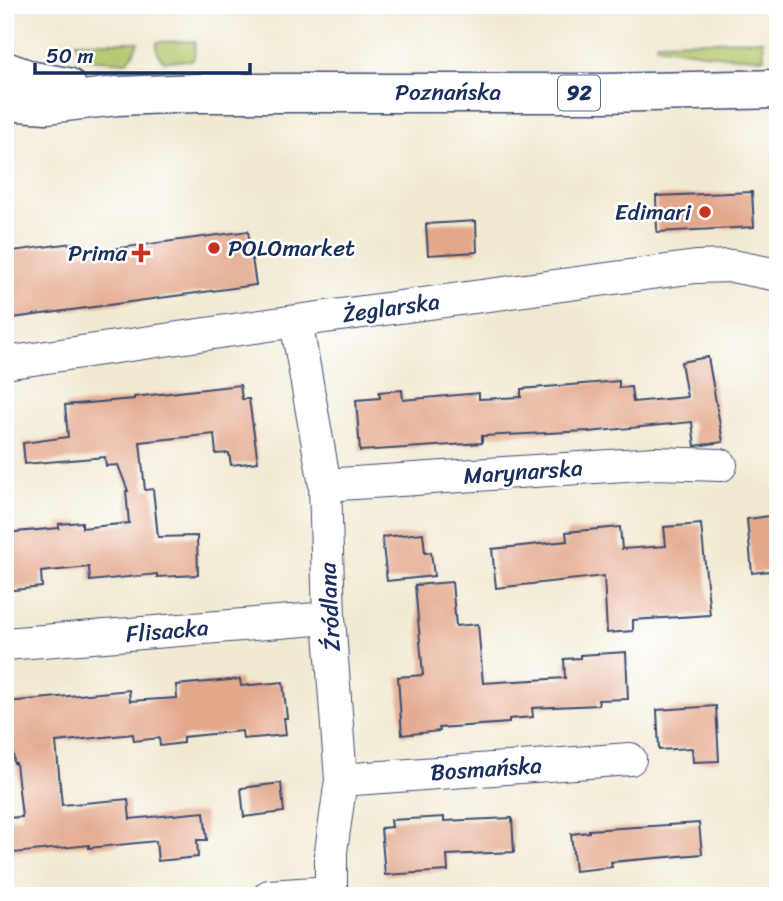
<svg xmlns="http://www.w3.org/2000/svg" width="783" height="901" viewBox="0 0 783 901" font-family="Sriracha,sans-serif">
<rect width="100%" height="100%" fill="#fff"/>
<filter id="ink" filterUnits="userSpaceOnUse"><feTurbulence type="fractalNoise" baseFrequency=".0143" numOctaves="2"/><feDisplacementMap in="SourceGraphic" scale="14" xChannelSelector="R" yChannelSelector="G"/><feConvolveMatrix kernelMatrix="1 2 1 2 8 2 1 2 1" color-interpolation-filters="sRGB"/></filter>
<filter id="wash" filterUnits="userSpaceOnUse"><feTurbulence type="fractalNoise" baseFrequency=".00686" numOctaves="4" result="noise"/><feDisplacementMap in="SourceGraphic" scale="28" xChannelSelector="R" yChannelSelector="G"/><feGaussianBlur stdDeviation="1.57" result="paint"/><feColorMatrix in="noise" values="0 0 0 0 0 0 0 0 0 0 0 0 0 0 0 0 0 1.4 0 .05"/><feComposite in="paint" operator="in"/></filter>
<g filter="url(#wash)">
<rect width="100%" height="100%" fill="#f1e9d1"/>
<!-- green -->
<path fill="#b4c86c" stroke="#687c65" stroke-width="2" d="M763,40L764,58L723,56L656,46L657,42Z
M195,41L194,58L191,60L166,61C158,59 156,49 157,42Z
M76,42H138L133,54L126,62L88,59L81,56Z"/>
<g id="blocks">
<!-- building -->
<path fill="#e3a78b" d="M752,192L754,227L657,232L656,196Z
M476,221L477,252L428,255L426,224Z
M248,231L256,285L5,319V252L72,243L74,254Z
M708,357L723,442L695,446L692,422L589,432V431L482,436V443L360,451L356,400L380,398L379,392L402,390L403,400L479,393V399L521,397V389L619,381V388L631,387L633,402L687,397L681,362Z
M240,385L242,399H249L258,462L231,465L229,453L216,454L214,434L140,442L145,490L153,489L158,537L197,536L198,575L157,577V574L90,581L89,567L41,572L42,587L5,591V533L59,528V524L82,522V528L129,523L126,491H128L118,465L106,466L105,457L25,464L23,443L68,437L65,405L134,399V397Z
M778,515V570L752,573L747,519Z
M701,524L710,615L633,620V631L607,633L604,576L496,588L492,549L567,541L566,532L620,527L622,549L666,546L664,527Z
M423,533L425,553L431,552L434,576L387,581L382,537Z
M452,582L456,626L478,624L483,683L565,678L564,659L580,658V655L626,652L628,699L598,700L599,705L532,708L533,717L509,719V723L439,728L440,731L402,735L398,677L423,675L415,585Z
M240,679L241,686L283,682L287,718H284L286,735L243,739L242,731L183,737V743L160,746L159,738L134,741L133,734L56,742L62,805L128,799L130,819L204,812L207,840H197L198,857L158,861L156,841L89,848V845L5,854V818L22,817L16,763H14L8,702L129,690L130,701L177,698L176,685Z
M716,706L719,761L693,762L692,748L659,750L657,710Z
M281,783L284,812L244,817L241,788Z
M444,817V821L512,818L514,852L447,855L448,871L385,875L381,828L392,827L391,820Z
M699,823L702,854L611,862L612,867L575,871L571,834L589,832V830Z"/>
</g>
</g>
<g filter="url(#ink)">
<use href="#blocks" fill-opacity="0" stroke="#3b4b6f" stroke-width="2"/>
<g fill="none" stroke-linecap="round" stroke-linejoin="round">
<!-- minor casing -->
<g stroke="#3b4b6f" stroke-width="34">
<path id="minor" d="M296,321L325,485L329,618L341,780L331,851V896
M5,363L296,321L696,267L732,266L778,275
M325,485L655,463L721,465
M5,644L329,618
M341,780L630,759
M269,896L330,892"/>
</g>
<!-- primary casing -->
<g stroke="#3b4b6f" stroke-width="41">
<path id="primary" d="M5,71L33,81L67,87
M5,101L47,104L117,96L196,93H604L778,89"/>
</g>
<!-- minor -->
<use href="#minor" stroke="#fff" stroke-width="32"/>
<!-- primary -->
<use href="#primary" stroke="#fff" stroke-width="38"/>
</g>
</g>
<!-- markers -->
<g fill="#c8321e" stroke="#fff" stroke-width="2.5">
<circle cx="705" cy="212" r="7"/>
<circle cx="214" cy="248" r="7"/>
<path d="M137.5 242.5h7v7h7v7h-7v7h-7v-7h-7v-7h7z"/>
</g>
<g text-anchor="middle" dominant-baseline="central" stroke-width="5" stroke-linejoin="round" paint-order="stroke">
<!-- shield labels -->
<rect fill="#fff" stroke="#5f6d8e" stroke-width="2" x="558" y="75.5" width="42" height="35" rx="5"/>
<g font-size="21" font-weight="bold" fill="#1b2f5e">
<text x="579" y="93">92</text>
</g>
<!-- street labels -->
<g font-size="23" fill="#1b2f5e" stroke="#fff">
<text x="448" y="92">Poznańska</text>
<text transform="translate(391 308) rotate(-8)">Żeglarska</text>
<text transform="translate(523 472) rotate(-4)">Marynarska</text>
<text transform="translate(330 607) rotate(-93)">Źródlana</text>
<text transform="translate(167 631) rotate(-5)">Flisacka</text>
<text transform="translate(486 769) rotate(-4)">Bosmańska</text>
</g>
<!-- poi labels -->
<g font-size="23" fill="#1b2f5e" stroke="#fff" text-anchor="end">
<text x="691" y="212">Edimari</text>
<text x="228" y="248" text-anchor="start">POLOmarket</text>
<text x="127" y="253">Prima</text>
</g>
</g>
<!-- margin -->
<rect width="783" height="901" fill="none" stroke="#fff" stroke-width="28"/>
<!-- scale -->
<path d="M35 63v10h215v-10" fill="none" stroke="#1b2f5e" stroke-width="3.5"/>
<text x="46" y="63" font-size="21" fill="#1b2f5e" stroke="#ffffff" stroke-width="5" paint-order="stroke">50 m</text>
</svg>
